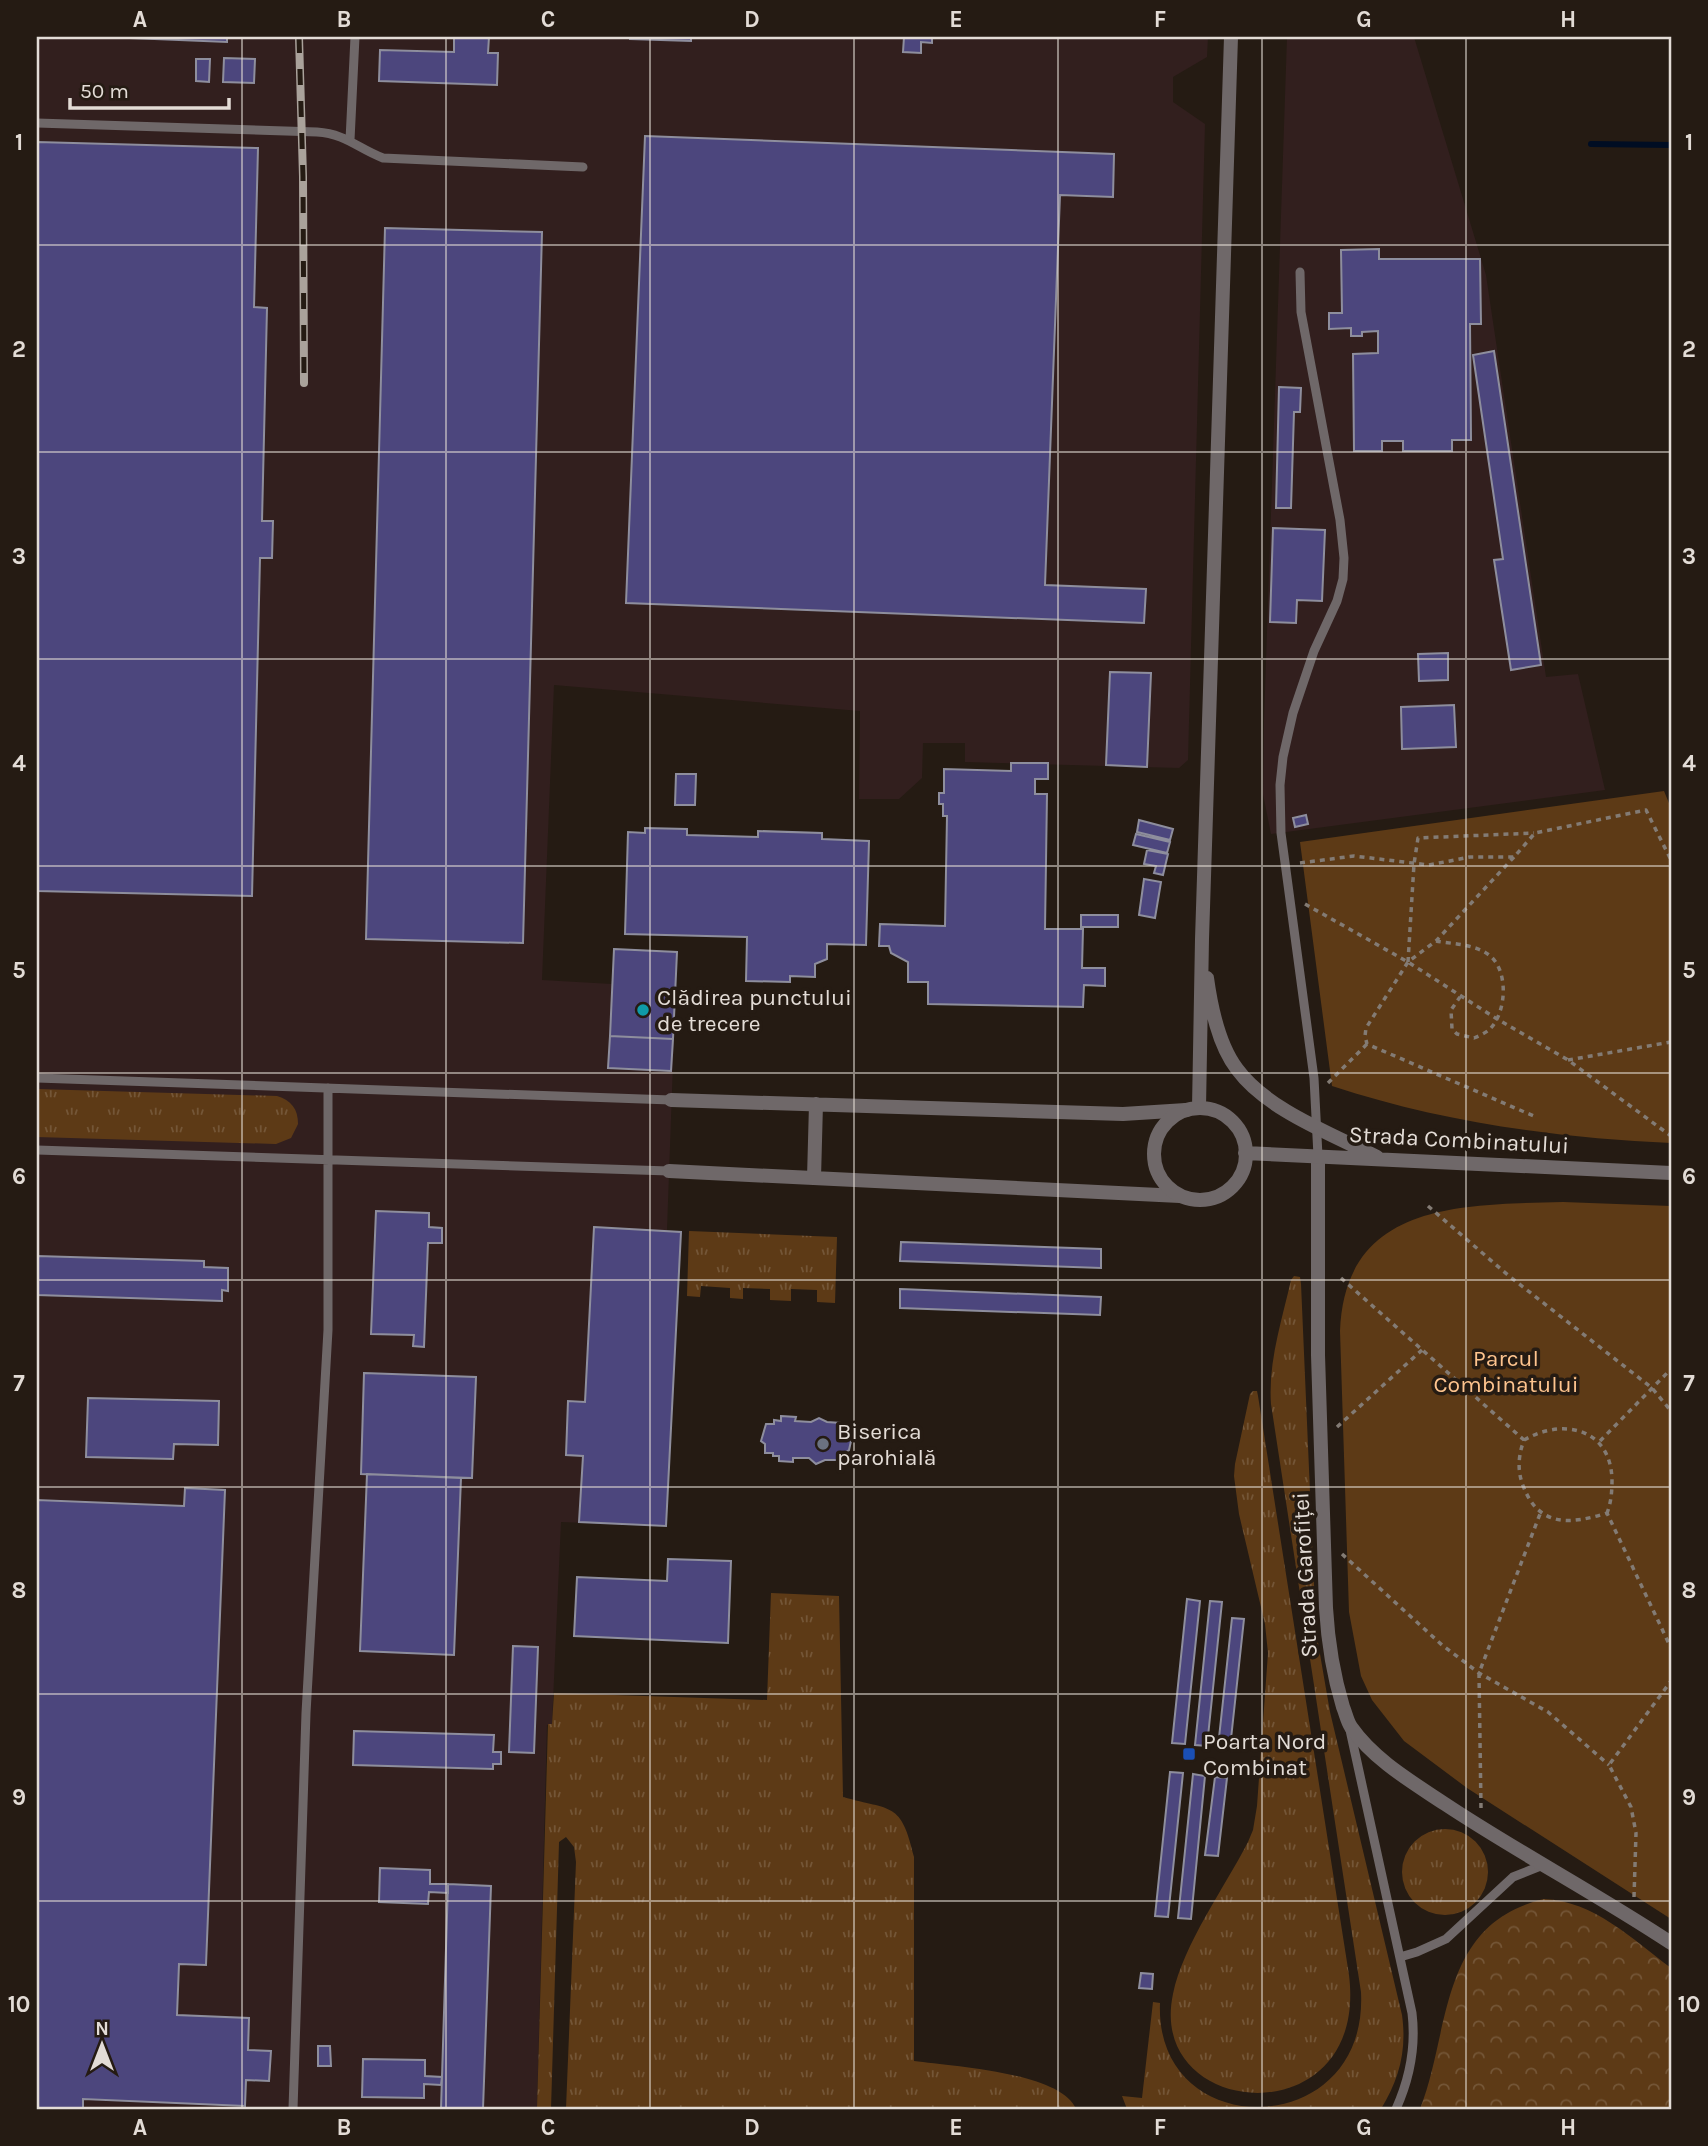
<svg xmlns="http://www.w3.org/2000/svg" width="1708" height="2146" viewBox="0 0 1708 2146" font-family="Karla,sans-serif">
<defs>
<pattern id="grass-tufts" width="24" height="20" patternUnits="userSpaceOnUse" patternTransform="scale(1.75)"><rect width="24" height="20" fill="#5d3a16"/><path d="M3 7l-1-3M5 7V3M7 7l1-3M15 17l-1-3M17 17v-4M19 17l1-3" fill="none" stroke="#745637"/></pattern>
<pattern id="forest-crowns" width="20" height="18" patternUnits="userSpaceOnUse" patternTransform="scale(1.75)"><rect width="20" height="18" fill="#5d3a16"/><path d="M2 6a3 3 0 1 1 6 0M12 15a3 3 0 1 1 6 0" fill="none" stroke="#745637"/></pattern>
</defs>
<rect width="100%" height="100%" fill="#251b13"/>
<!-- industrial -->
<path fill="#321f1e" d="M37,37H1208L1207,57L1173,77V102L1205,124L1188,760L1179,768L965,762V743H923L922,778L899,799H859L860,711L554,685L542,980L612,984L614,949L677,952L667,1230L681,1232L666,1526L561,1522L552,1724L547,1725L537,2109H37Z
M1287,37H1414L1486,275L1546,677L1578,674L1605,790L1271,834L1263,794L1264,721Z"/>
<!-- grass -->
<path fill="url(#grass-tufts)" d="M37,1089L277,1096C291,1100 298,1109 298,1124L291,1138L276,1144L37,1137Z
M689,1231L837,1237L835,1303L817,1302V1290L791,1289V1301L770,1300V1289L743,1288V1299L730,1298V1288L701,1286L700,1297L687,1296Z
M1294,1276L1300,1277L1301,1284L1316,1631L1330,1712L1402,2015C1407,2051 1399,2079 1381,2109H1127L1122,2096L1142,2098L1153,2002L1160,2003C1154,2145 1369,2142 1361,1992L1271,1404C1268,1362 1282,1320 1291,1280Z
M1253,1391H1257L1258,1396L1349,1975C1369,2137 1146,2121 1173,1994C1183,1945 1225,1887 1248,1842L1253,1830L1257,1806L1268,1653L1265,1624L1239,1514L1234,1476L1235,1464L1250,1394Z
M771,1593L839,1596L843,1797C892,1811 901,1801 914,1857V2061C950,2066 1061,2072 1076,2109H566L576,1862L574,1847L566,1837L559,1842L551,2109H537L548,1724H552L554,1693L767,1700Z
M1402 1872a43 43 0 1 1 86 0a43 43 0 1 1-86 0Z"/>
<!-- forest -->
<path fill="url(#forest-crowns)" d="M1544,1899C1594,1901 1632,1939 1671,1968V2109H1420C1451,2030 1438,1924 1544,1899Z"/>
<!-- park -->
<path fill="#5d3a16" d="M1664,791L1671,808V1143C1557,1138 1441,1122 1332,1086L1300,842Z
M1563,1202L1671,1206V1919L1467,1788L1404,1741L1372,1700L1361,1676L1349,1612L1340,1331C1345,1201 1463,1205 1563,1202Z"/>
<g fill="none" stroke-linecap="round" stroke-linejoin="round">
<!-- stream -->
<path stroke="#000d23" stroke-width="6" d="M1591,144L1671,145"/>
</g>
<!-- building -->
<path fill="#4c467d" stroke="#8e8e9d" stroke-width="2" d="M105,37H227V42Z
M454,37H489L488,53H498L497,85L379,81L380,50L454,52Z
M630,37H691V41L630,39Z
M904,37H932V43L921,42V53L903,52Z
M224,58L255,59L254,83L223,82Z
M196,59H210L209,82L196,81Z
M645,136L1114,154L1113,197L1060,195L1045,585L1146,589L1144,623L626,603Z
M37,142L258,148L254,307L267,308L262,521H273L272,558H260L252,896L37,891Z
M385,228L542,232L523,943L366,939Z
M1379,249V259H1480L1481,324H1470L1471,440H1452V451H1403V441H1382V451H1354L1353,354L1378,353V331L1362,332V336H1351V328L1329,329V313H1342L1341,250Z
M1494,351L1541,665L1511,670L1494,560L1503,559L1473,355Z
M1279,387L1301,388L1300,412H1294L1291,508H1276Z
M1273,528L1325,530L1322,601L1297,600L1296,623L1270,622Z
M1448,653V680L1419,681L1418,654Z
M1110,672L1151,673L1147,767L1106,765Z
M1454,705L1456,747L1402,749L1401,707Z
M1011,763H1048V779H1035V794H1047L1045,929H1083L1082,968H1105V986L1084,985L1083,1007L928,1004V982H908V962L891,953L889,946H879L880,924L945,926L947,816H943V804H939V793H944V769L1011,771Z
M676,774H696L695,805H675Z
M1306,815L1308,824L1295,827L1293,818Z
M1139,820L1173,829L1170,840L1137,832Z
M645,828L687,829V835L758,837V831L822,833V839L869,841L866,945L827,944V959L815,964V977L790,976V982L746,981L747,937L625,934L628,832L645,833Z
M1136,834L1170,842L1167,853L1133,845Z
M1147,850L1168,854L1163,875L1154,873L1156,866L1144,864Z
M1144,879L1161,882L1155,918L1139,915Z
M1081,915H1118V927H1081Z
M614,949L677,952L673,1039L610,1036Z
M610,1036L673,1039L671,1071L608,1068Z
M376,1211L429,1213V1227L442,1228V1243H428L424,1347L413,1346L414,1335L371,1334Z
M594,1227L681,1232L666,1526L579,1522L583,1456L566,1455L568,1401L585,1402Z
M901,1242L1101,1249V1268L900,1261Z
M37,1256L204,1261V1267L228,1268V1291L222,1290V1301L37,1295Z
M900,1289L1101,1297L1100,1315L900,1308Z
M364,1373L476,1377L472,1478L361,1474Z
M88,1398L219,1401L218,1445L174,1444L173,1459L86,1457Z
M781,1416L796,1417L795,1421L811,1422L819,1418L827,1422L841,1423V1429L847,1432L851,1441L849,1450L839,1456V1460H825L816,1464L809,1458H793V1462L779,1461V1456H773V1453H765V1444L761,1441L766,1424H774V1420L781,1421Z
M367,1474L461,1478L454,1655L360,1651Z
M185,1488L225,1490L206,1965L179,1964L177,2015L249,2018L248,2050L271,2051L269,2081L246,2080L245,2106L83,2099V2109H37V1500L184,1506Z
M668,1559L731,1561L728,1643L574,1636L577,1577L667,1581Z
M1187,1599L1200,1601L1185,1744L1172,1743Z
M1210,1601L1222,1602L1207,1746L1195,1745Z
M1232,1618L1244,1619L1230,1748L1218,1747Z
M513,1646L538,1647L534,1753L509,1752Z
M354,1731L494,1735L493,1752H501V1764H493V1769L353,1765Z
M1170,1772L1183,1773L1168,1917L1155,1916Z
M1193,1774L1205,1776L1191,1919L1178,1918Z
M1215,1777L1227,1778L1218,1856L1205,1855Z
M380,1868L430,1870V1884H448V1893L429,1892L428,1904L379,1902Z
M448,1884L491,1886L483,2109H441Z
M1141,1973L1153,1974L1152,1989L1139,1988Z
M318,2046H330L331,2066H318Z
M363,2059L425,2060V2076L442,2077L441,2085L424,2084V2098L362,2097Z"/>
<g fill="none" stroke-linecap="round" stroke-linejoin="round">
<!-- path -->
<path stroke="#837b74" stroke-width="3.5" stroke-dasharray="5 5" stroke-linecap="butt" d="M1514,857L1436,941L1408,962L1366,1028L1365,1036L1367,1044L1536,1117
M1300,863L1354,856L1429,865L1470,857H1514L1535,833L1646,810L1671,860
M1305,904L1408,962L1497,1019L1568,1060L1671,1136
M1436,941C1452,944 1475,944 1489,955C1509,970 1507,1013 1489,1030C1485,1033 1479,1036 1474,1038L1457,1034L1452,1029L1451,1010L1460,997
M1408,962L1414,864L1418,838L1534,833
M1568,1060L1671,1042
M1328,1083L1367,1044
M1428,1206L1509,1276L1652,1388L1671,1411
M1341,1278L1524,1440C1518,1456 1517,1472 1524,1488C1540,1528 1572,1524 1607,1513L1671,1648
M1337,1427L1422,1350
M1524,1440C1564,1417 1611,1429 1612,1480C1612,1492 1611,1503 1607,1513
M1600,1441L1671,1369
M1342,1554L1442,1645L1479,1673L1548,1712L1609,1765
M1481,1808L1479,1673L1540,1514
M1634,1897L1636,1833L1631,1807L1609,1765L1671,1681"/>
<!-- service -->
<path stroke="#6f6869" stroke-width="9" d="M37,123L317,132C346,134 357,148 383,158L583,167
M350,140L355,37
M1300,272L1301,312L1340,520L1344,558L1343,579L1337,601L1314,651L1293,713L1283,757L1280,785L1281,833L1314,1078L1318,1156
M37,1078L671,1100
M37,1150L669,1171
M1350,1730L1412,2013C1416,2046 1410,2078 1396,2109
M1400,1957L1417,1952L1446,1939L1513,1877L1543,1865
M293,2109L306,1713L328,1330V1088"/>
<!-- minor -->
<path stroke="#6f6869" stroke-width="14" d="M671,1100L1123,1114L1186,1110
M1318,1156V1355L1326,1608C1328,1642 1333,1674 1343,1707C1346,1714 1347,1721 1351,1727C1374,1760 1412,1782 1445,1804C1519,1853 1597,1894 1671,1943
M669,1171L1180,1196
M814,1178L816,1104"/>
<!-- tertiary -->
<path stroke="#6f6869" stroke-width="14" d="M1207,978C1211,1007 1218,1044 1237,1069C1267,1110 1332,1134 1377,1157
M1199,1108L1202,939L1231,37
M1154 1154a46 46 0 1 1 92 0a46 46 0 1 1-92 0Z
M1245,1153L1671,1173"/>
<!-- rail casing -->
<g stroke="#aaa29b" stroke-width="8">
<path id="rail" d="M299,37L303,177L304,383"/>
</g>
<!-- rail -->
<use href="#rail" stroke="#251b13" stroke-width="5" stroke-dasharray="16" stroke-linecap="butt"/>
</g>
<!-- grid -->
<path fill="none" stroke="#e3dcd6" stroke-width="2" stroke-opacity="0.55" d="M242,37V2109M446,37V2109M650,37V2109M854,37V2109M1058,37V2109M1262,37V2109M1466,37V2109M37,245H1671M37,452H1671M37,659H1671M37,866H1671M37,1073H1671M37,1280H1671M37,1487H1671M37,1694H1671M37,1901H1671"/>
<!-- markers -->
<circle fill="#0f9aa8" stroke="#251b13" stroke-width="2.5" cx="643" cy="1010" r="7"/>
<circle fill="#6b7280" stroke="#251b13" stroke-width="2.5" cx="823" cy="1444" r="7"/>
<rect fill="#1a4fb4" stroke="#251b13" stroke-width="2.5" x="1182" y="1747" width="14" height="14" rx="3.5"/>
<g text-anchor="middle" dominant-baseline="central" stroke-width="7" stroke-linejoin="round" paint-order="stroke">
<!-- poi labels -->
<g font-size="23" fill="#e3dcd6" stroke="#251b13" text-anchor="start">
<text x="657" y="997">Clădirea punctului<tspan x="657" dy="26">de trecere</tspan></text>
<text x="837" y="1431">Biserica<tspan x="837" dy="26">parohială</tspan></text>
<text x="1203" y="1741">Poarta Nord<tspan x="1203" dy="26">Combinat</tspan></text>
</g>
<!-- street labels -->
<g font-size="23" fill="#e3dcd6" stroke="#251b13">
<text transform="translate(1459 1140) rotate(3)">Strada Combinatului</text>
<text transform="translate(1305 1575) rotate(-93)">Strada Garofiței</text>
</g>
<!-- park labels -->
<g font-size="23" fill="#fec48e" stroke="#251b13">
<text x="1506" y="1358">Parcul<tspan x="1506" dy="26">Combinatului</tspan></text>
</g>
</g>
<!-- border -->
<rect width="1708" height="2146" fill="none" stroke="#251b13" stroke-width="77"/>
<!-- north arrow -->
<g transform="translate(102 2045)" stroke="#251b13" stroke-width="5" paint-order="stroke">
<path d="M0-5L12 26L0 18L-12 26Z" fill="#e3dcd6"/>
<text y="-10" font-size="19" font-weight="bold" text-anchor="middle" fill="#e3dcd6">N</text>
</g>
<!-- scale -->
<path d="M70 98v10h159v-10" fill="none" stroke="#e3dcd6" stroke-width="3.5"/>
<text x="80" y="98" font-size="21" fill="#e3dcd6" stroke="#251b13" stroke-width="5" paint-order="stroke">50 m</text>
<rect x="38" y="38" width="1632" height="2070" fill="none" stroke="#e3dcd6" stroke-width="2.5"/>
<g font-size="23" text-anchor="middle" font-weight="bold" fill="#e3dcd6">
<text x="140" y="27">A</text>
<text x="344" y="27">B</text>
<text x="548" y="27">C</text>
<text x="752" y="27">D</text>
<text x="956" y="27">E</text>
<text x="1160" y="27">F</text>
<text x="1364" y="27">G</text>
<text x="1568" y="27">H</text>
<text x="19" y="150">1</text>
<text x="1689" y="150">1</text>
<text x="19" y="357">2</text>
<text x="1689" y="357">2</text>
<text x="19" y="564">3</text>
<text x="1689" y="564">3</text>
<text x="19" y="771">4</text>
<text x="1689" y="771">4</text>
<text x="19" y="978">5</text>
<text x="1689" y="978">5</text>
<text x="19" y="1184">6</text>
<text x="1689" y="1184">6</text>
<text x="19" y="1391">7</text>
<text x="1689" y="1391">7</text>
<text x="19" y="1598">8</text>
<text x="1689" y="1598">8</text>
<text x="19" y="1805">9</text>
<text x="1689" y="1805">9</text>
<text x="19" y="2012">10</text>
<text x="1689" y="2012">10</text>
<text x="140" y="2135">A</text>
<text x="344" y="2135">B</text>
<text x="548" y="2135">C</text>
<text x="752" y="2135">D</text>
<text x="956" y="2135">E</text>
<text x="1160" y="2135">F</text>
<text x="1364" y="2135">G</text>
<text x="1568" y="2135">H</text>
</g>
</svg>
